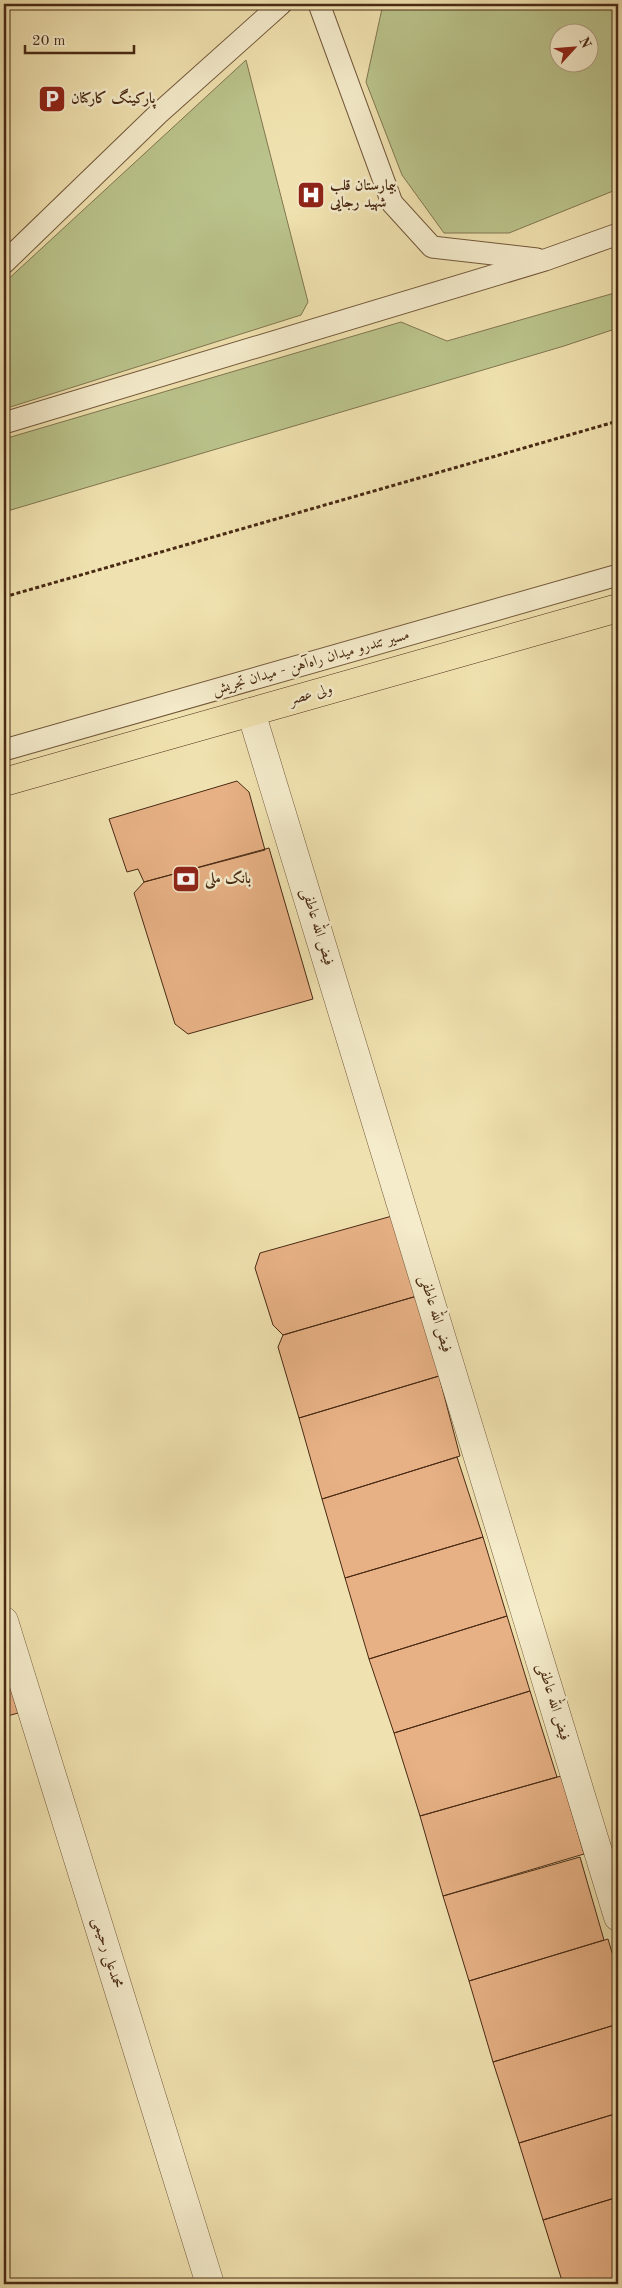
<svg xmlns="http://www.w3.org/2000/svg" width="622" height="2288" viewBox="0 0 622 2288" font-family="'Old Standard TT',Amiri,serif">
<rect width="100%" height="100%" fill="#f0e2b0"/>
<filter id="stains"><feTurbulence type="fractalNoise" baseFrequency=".004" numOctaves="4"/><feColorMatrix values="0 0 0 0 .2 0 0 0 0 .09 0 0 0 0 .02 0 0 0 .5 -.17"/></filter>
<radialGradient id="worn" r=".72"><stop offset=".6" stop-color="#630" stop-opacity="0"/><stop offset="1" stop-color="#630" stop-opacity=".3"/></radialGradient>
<!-- green -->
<path fill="#bac38b" stroke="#827650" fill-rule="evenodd" d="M383,4H618V189L509,233H444L402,175L366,82ZM560,32H590V62H560Z
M246,60L308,302L301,315L4,409V283Z
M618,292V328L564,346L4,512V439L401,322L447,341Z"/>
<!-- building -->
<path fill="#e7b185" stroke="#492a14" d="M237,781L249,792L265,850L144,882L138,869L127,872L109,819Z
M269,848L313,999L188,1034L175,1024L134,893L144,882Z
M392,1216L417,1296L283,1335L273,1325L255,1268L260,1253Z
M417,1296L439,1376L299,1418L278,1347L283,1335Z
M439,1376L460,1456L322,1499L299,1418Z
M457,1457L483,1537L345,1578L322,1499Z
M483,1537L507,1616L369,1659L345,1578Z
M507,1616L530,1691L394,1733L369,1659Z
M4,1665L18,1713L4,1717Z
M530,1691L557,1777L420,1816L394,1733Z
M561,1776L584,1854L443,1896L420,1816Z
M580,1857L604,1940L469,1981L443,1896Z
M608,1939L618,1973V2024L493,2062L469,1981Z
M618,2024V2113L519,2143L493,2062Z
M618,2113V2197L543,2220L519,2143Z
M618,2197V2284H563L543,2220Z"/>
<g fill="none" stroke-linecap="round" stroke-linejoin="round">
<!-- service casing -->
<g stroke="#73583b" stroke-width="23">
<path id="service" d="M319,4L392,203L432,247L537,259
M4,263L158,114L281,4
M4,423L545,260L618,234
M4,750L618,575"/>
</g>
<!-- minor casing -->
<g stroke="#73583b" stroke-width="29">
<path id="minor" d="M251,712L618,1917
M4,1621L210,2284"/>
</g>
<!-- primary casing -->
<g stroke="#492a14" stroke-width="29">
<path id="primary" d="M4,782L618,608"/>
</g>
<!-- path -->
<path stroke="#492a14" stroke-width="3" stroke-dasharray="4 2.5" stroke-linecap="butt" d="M4,597L618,421"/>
<!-- service -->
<use href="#service" stroke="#f5eccc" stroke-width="21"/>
<!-- minor -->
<use href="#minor" stroke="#f5eccc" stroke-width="28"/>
<!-- primary -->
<use href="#primary" stroke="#f0e2b0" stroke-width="28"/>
</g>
<!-- icons -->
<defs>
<g id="parking-square" transform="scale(1.4375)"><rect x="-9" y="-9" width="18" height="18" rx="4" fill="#8f2418" stroke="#f5eccc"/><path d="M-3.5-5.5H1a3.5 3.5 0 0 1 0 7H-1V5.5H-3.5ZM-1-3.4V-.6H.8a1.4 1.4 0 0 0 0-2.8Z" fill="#fff"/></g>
<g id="hospital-square" transform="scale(1.4375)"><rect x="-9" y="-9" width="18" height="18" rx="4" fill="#8f2418" stroke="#f5eccc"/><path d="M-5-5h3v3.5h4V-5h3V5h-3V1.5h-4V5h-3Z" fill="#fff"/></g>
<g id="bank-square" transform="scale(1.4375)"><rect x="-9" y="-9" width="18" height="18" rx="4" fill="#8f2418" stroke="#f5eccc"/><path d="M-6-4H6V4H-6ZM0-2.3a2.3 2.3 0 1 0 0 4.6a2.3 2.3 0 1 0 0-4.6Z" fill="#fff"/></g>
</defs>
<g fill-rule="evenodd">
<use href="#parking-square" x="52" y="99"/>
<use href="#hospital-square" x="311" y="195"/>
<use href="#bank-square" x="186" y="879"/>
</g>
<g text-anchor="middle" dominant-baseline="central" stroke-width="5" stroke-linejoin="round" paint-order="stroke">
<!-- poi labels -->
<g font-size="15" font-weight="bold" fill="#492a14" stroke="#f5eccc" text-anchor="start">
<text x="71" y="99">پارکینگ کارکنان</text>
<text x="330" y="186">بیمارستان قلب<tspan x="330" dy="17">شهید رجایی</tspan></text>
<text x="205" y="879">بانک ملی</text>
</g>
<!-- street labels -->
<g font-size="15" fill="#492a14" stroke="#f5eccc">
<text transform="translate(311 663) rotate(-16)">مسیر تندرو میدان راه‌آهن - میدان تجریش</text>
<text transform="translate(311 695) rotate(-16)">ولی عصر</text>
<text transform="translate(317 927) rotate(73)">فیض الله عاطفی</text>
<text transform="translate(435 1314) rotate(73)">فیض الله عاطفی</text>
<text transform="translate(553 1702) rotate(73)">فیض الله عاطفی</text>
<text transform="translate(107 1953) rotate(73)">محمدعلی رحیمی</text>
</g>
</g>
<!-- margin -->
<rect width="622" height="2288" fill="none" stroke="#f0e2b0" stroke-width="20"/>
<rect x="5" y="5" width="612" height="2278" fill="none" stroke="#492a14" stroke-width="2.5"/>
<rect x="10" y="10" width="602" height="2268" fill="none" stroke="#492a14"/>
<!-- north arrow -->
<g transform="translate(574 48) rotate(64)"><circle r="24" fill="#f5eccc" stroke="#b09e82"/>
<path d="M0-4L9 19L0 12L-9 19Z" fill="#8f2418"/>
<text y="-8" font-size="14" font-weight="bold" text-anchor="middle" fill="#492a14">N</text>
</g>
<!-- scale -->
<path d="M25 45v8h109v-8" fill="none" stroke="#492a14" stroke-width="2.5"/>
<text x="32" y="45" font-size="15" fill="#492a14" stroke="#f5eccc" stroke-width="4" paint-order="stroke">20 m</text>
<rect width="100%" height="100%" filter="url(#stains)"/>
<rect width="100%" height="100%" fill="url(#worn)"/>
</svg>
